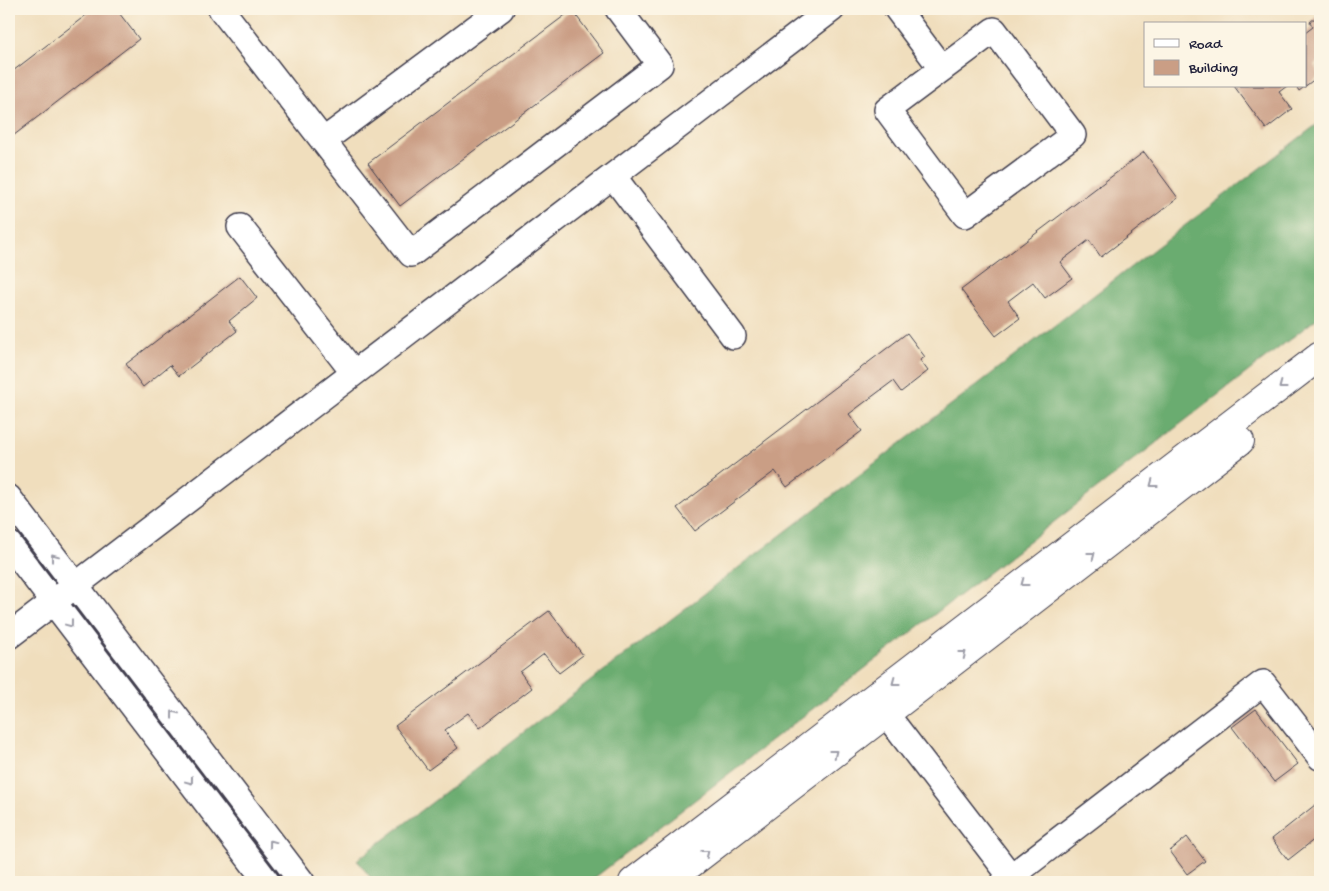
<svg xmlns="http://www.w3.org/2000/svg" width="1329" height="891" viewBox="0 0 1329 891" font-family="'Gochi Hand',sans-serif">
<rect width="100%" height="100%" fill="#fcf5e5"/>
<filter id="ink" filterUnits="userSpaceOnUse"><feTurbulence type="fractalNoise" baseFrequency=".02" numOctaves="2"/><feDisplacementMap in="SourceGraphic" scale="10" xChannelSelector="R" yChannelSelector="G"/><feConvolveMatrix kernelMatrix="1 2 1 2 8 2 1 2 1" color-interpolation-filters="sRGB"/></filter>
<filter id="wash" filterUnits="userSpaceOnUse"><feTurbulence type="fractalNoise" baseFrequency=".0096" numOctaves="4" result="noise"/><feDisplacementMap in="SourceGraphic" scale="20" xChannelSelector="R" yChannelSelector="G"/><feGaussianBlur stdDeviation="1.12" result="paint"/><feColorMatrix in="noise" values="0 0 0 0 0 0 0 0 0 0 0 0 0 0 0 0 0 1.4 0 .05"/><feComposite in="paint" operator="in"/></filter>
<g filter="url(#wash)">
<rect width="100%" height="100%" fill="#f0debd"/>
<!-- forest -->
<path fill="#6bac6f" stroke="#466755" d="M1320,122V316L589,882H374L357,860Z"/>
<g id="blocks">
<!-- building -->
<path fill="#ca9e85" d="M94,9H116L139,39L9,139V74Z
M572,10L604,53L400,206L368,163Z
M1320,14V60L1314,65L1320,75L1299,91L1296,86H1305V33L1313,27L1310,22Z
M1234,86H1287L1279,92L1292,109L1266,129Z
M1144,152L1178,198L1101,257L1089,240L1060,262L1072,278L1045,298L1033,282L1008,301L1020,318L996,336L961,290Z
M240,276L257,298L229,321L237,331L179,376L170,365L143,387L126,364Z
M907,333L925,357L920,360L928,371L901,392L893,381L849,414L862,431L787,487L775,471L695,531L677,508Z
M549,611L583,655L559,673L544,654L520,672L532,688L480,728L468,713L445,730L458,748L428,770L395,726Z
M1256,709L1298,764L1274,782L1232,727Z
M1320,801V835L1288,860L1272,839Z
M1187,837L1205,861L1187,874L1170,851Z"/>
</g>
</g>
<g filter="url(#ink)">
<use href="#blocks" fill-opacity="0" stroke="#413e4e" stroke-width="1"/>
<g fill="none" stroke-linecap="round" stroke-linejoin="round">
<!-- minor casing -->
<g stroke="#413e4e" stroke-width="28">
<path id="minor" d="M221,9L411,254L660,65L618,9
M897,9L942,69
M994,30L1073,135L965,215L887,110Z
M323,141L501,9
M613,176L733,336
M240,227L354,373
M9,498L302,882
M9,544L267,882
M9,636L832,9
M886,714L1015,882
M1004,882L1263,683L1320,757"/>
</g>
<!-- major casing -->
<g stroke="#413e4e" stroke-width="30">
<path id="major" d="M633,882L1320,356
M667,882L1240,441"/>
</g>
<!-- minor -->
<use href="#minor" stroke="#fff" stroke-width="25"/>
<!-- major -->
<use href="#major" stroke="#fff" stroke-width="28"/>
</g>
<!-- one-way arrows -->
<defs><path id="oneway-chevron" d="M-2-3.5L2.5 0L-2 3.5" fill="none" stroke-width="1.6" stroke-linecap="round" stroke-linejoin="round" transform="scale(1.25)"/></defs>
<g stroke="#9c9ca7">
<use href="#oneway-chevron" transform="translate(1282 386) rotate(143)"/>
<use href="#oneway-chevron" transform="translate(1153 484) rotate(143)"/>
<use href="#oneway-chevron" transform="translate(1092 555) rotate(-38)"/>
<use href="#oneway-chevron" transform="translate(54 557) rotate(-127)"/>
<use href="#oneway-chevron" transform="translate(1024 583) rotate(143)"/>
<use href="#oneway-chevron" transform="translate(70 624) rotate(53)"/>
<use href="#oneway-chevron" transform="translate(963 654) rotate(-38)"/>
<use href="#oneway-chevron" transform="translate(895 682) rotate(143)"/>
<use href="#oneway-chevron" transform="translate(174 714) rotate(-127)"/>
<use href="#oneway-chevron" transform="translate(834 753) rotate(-38)"/>
<use href="#oneway-chevron" transform="translate(190 781) rotate(53)"/>
<use href="#oneway-chevron" transform="translate(272 843) rotate(-127)"/>
<use href="#oneway-chevron" transform="translate(706 853) rotate(-38)"/>
</g>
</g>
<!-- margin -->
<rect width="1329" height="891" fill="none" stroke="#fcf5e5" stroke-width="30"/>
<!-- legend -->
<rect x="1144" y="22" width="162" height="65" fill="#fcf5e5" stroke="#a5a1a1"/>
<rect x="1154" y="39" width="25" height="8" fill="#ffffff" stroke="#a5a1a1"/>
<text x="1189" y="48" font-size="15" fill="#22223b">Road</text>
<rect x="1154" y="60" width="25" height="15" fill="#ca9e85" stroke="#a5a1a1"/>
<text x="1189" y="72" font-size="15" fill="#22223b">Building</text>
</svg>
